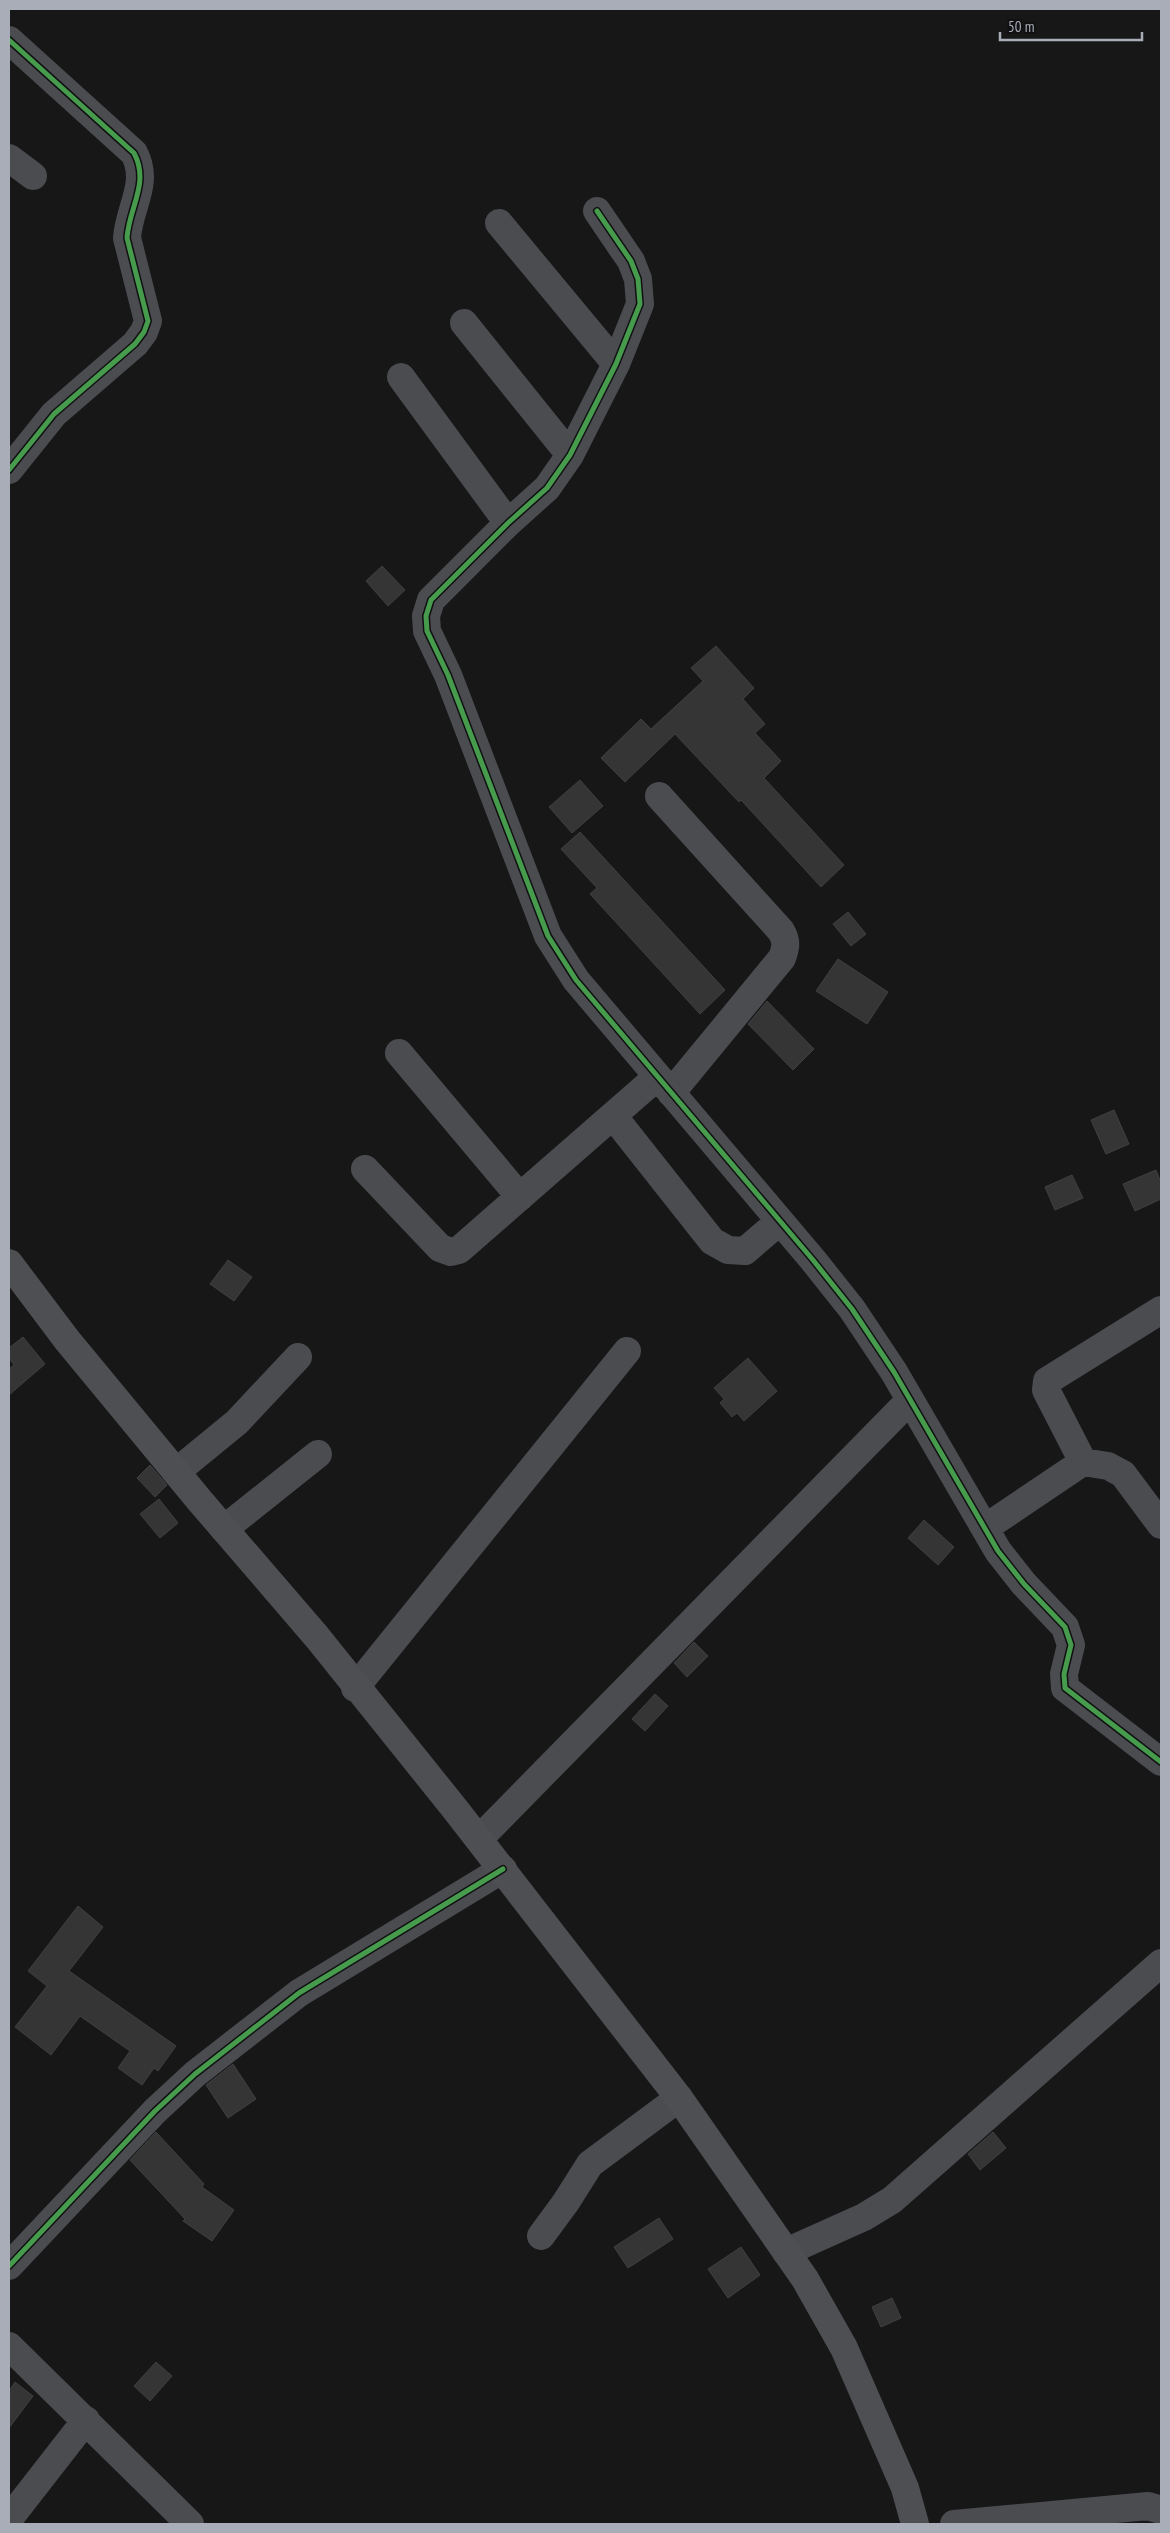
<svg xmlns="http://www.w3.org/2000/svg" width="1170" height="2533" viewBox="0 0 1170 2533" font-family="'PT Sans Narrow',sans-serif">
<rect width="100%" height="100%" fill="#171717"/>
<!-- building -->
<path fill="#353536" stroke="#3f4043" d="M382,566L405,590L388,606L366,581Z
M716,646L754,688L743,699L765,724L755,733L781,761L764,778L844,865L821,887L741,800L739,802L675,734L625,782L601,758L641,719L651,729L703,681L691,668Z
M580,780L603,806L572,833L549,807Z
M580,832L725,990L700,1014L590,894L597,888L561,849Z
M848,912L866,934L851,946L833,924Z
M838,959L888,992L867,1024L816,991Z
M767,1001L814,1049L793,1070L748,1024Z
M1114,1110L1129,1144L1106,1154L1091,1120Z
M1156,1170L1161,1183V1199L1135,1211L1123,1184Z
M1072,1175L1083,1198L1055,1210L1045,1187Z
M228,1260L252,1277L234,1301L210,1284Z
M23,1337L45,1364L9,1395V1369L14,1365L9,1358V1348Z
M748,1358L777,1391L744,1421L737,1413L732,1417L720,1403L724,1399L714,1388Z
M150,1465L167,1485L155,1497L137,1478Z
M159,1499L178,1523L160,1538L140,1514Z
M924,1520L954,1547L938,1565L908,1538Z
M694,1642L708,1656L687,1677L674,1663Z
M655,1694L668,1706L645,1731L632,1719Z
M78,1906L103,1927L69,1971L176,2046L158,2071L154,2068L142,2085L118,2068L130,2051L80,2016L51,2055L15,2027L47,1986L28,1971Z
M233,2064L256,2099L228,2118L206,2085Z
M156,2132L204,2184L202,2187L234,2210L212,2241L183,2221L185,2219L130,2160Z
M993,2132L1006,2148L980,2170L968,2154Z
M659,2218L673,2239L628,2268L614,2247Z
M741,2247L760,2275L728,2298L708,2269Z
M892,2298L901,2318L881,2327L872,2307Z
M156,2362L172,2376L150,2401L134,2386Z
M15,2382L33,2396L9,2428V2391Z"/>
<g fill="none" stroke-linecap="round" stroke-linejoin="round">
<!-- minor -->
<path stroke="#4b4c50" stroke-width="28" d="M9,40L134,153C150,183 129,207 127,238L148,321L144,332L135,344L54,414L9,470
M9,158L33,176
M597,211L631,261L638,279L640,304L616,364L570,455L547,488L508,523L431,600L426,616L427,631L448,675L548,936L576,980L813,1260L852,1309L894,1372L998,1551L1024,1584L1065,1627L1071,1645L1064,1674L1065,1688L1161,1762
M499,223L616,364
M464,323L570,455
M401,377L508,523
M659,796L781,931C787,941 786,947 782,958L671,1093
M399,1053L520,1197
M614,1117L712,1241L728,1250L745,1251L780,1221
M365,1169L440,1248L451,1252L459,1250L657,1077
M1083,1462L1108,1466L1123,1474L1161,1525
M176,1472L237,1422L298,1357
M985,1528L1083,1462L1046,1390L1047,1381L1161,1310
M224,1529L318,1454
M355,1688L627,1351
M479,1839L909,1401
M541,2236L566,2202L590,2164L679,2098
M786,2252L864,2217L892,2200L1161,1963
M9,2266L155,2111L195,2074L299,1993L503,1869
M9,2346L190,2524
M9,2519L86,2420
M954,2524L1148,2506L1161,2510"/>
<!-- major -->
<path stroke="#4d4f52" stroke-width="28" d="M9,1263L67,1340L200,1501L317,1637L455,1809L679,2098L805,2279L844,2348L905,2488L915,2524"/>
<!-- cycleway casing -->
<g stroke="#111113" stroke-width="8">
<path id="cycleway" d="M9,40L134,153C150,183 129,207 127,238L148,321L144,332L135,344L54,414L9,470
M597,211L631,261L638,279L640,304L616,364L570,455L547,488L508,523L431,600L426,616L427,631L448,675L548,936L576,980L813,1260L852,1309L894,1372L998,1551L1024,1584L1065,1627L1071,1645L1064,1674L1065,1688L1161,1762
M9,2266L155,2111L195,2074L299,1993L503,1869"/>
</g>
<!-- cycleway -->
<use href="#cycleway" stroke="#469c4c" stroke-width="5"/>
</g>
<!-- border -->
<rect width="1170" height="2533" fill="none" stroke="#a8adb8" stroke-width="20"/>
<!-- scale -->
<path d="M1000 32v8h142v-8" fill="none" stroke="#a8adb8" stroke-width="2.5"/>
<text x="1008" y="32" font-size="15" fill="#a8adb8" stroke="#111113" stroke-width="4" paint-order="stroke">50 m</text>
</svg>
